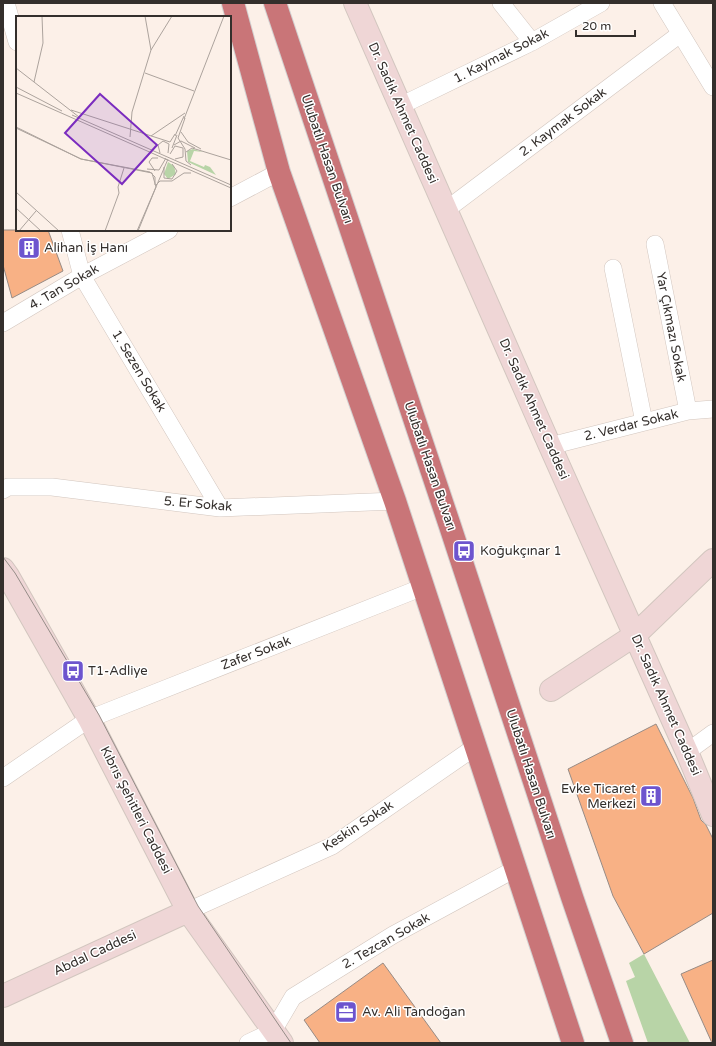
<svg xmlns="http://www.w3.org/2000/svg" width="716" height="1046" viewBox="0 0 716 1046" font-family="'Varela Round',sans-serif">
<rect width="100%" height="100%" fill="#fcf0e8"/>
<!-- green -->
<path fill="#b8d4a7" d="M644,954L690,1043H648L626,981L635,977L629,963Z"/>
<!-- building -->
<path fill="#f8b185" stroke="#978b85" d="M3,230H48L63,271L12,298L3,265Z
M656,724L693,798L701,820L706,825L713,839V913L644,954L613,896L568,769Z
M713,960V1043H712L681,974Z
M383,963L441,1043H320L304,1020Z"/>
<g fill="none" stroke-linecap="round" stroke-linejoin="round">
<!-- street casing -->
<g stroke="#d2c6bf" stroke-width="18">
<path id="street" d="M6,3L17,42
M501,3L532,42
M662,3L713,87
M400,106L532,42L601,3
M230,198L279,172
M446,210L680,34
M70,230L82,276L220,508
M655,244L688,411
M613,268L644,422
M3,323L82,276L169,230
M550,446L688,411L713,409
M3,490L8,487H52L220,508L395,501
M687,752L713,733
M3,778L89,719L99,715L423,587
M188,911L332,846L475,747
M248,1043L273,1031L293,997L393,935L515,869"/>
</g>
<!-- secondary casing -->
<g stroke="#d2c6bf" stroke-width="24">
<path id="secondary" d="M355,3L550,446L687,752L713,815
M3,569L8,576L89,719L188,911L282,1043
M551,690L635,635L713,560
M3,996L188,911"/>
</g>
<!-- highway casing -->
<g stroke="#d2d1d1" stroke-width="24">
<path id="highway" d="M233,3L279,172L395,501L573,1043
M275,3L450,526L572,897L622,1043"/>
</g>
<!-- street -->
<use href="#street" stroke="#fff" stroke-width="17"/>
<!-- secondary -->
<use href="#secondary" stroke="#efd6d6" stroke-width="22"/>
<!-- highway -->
<use href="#highway" stroke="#c97578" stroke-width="22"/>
<!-- tram -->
<path stroke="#968d88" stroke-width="1" d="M3,557L15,573L99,715L198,906L291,1043"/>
</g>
<!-- icons -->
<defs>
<g id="building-square" transform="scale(1.15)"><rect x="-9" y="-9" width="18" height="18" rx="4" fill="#6d54ce" stroke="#fff"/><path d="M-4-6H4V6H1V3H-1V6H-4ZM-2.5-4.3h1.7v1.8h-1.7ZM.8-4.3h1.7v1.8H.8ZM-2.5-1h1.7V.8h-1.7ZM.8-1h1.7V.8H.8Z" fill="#fff"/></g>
<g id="bus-square" transform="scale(1.15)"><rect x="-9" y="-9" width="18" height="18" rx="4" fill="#6d54ce" stroke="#fff"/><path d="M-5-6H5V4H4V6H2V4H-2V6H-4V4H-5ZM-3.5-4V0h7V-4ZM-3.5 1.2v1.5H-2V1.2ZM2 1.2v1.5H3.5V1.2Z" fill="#fff"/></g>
<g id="office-square" transform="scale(1.15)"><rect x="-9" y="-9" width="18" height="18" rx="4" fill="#6d54ce" stroke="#fff"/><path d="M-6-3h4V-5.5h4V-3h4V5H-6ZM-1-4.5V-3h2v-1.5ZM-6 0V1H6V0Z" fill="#fff"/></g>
</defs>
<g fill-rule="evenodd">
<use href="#building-square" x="29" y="248"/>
<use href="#bus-square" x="464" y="551"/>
<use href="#bus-square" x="73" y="671"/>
<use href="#building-square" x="651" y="796"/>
<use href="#office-square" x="346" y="1012"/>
</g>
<g text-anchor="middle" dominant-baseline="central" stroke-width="3" stroke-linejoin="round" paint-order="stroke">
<!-- street labels -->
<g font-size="13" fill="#342f2c" stroke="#fff">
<text transform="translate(501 56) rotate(-27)">1. Kaymak Sokak</text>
<text transform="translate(403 113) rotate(66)">Dr. Sadık Ahmet Caddesi</text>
<text transform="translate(563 122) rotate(-37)">2. Kaymak Sokak</text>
<text transform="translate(327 159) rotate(71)">Ulubatlı Hasan Bulvarı</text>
<text transform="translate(64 287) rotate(-30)">4. Tan Sokak</text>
<text transform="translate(671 327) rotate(79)">Yar Çıkmazı Sokak</text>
<text transform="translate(139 371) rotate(59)">1. Sezen Sokak</text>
<text transform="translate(534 409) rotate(66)">Dr. Sadık Ahmet Caddesi</text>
<text transform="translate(631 425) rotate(-14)">2. Verdar Sokak</text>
<text transform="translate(430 466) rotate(71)">Ulubatlı Hasan Bulvarı</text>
<text transform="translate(198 504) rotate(5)">5. Er Sokak</text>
<text transform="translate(256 653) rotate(-21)">Zafer Sokak</text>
<text transform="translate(666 705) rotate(66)">Dr. Sadık Ahmet Caddesi</text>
<text transform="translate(531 774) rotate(72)">Ulubatlı Hasan Bulvarı</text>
<text transform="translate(136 810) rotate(63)">Kıbrıs Şehitleri Caddesi</text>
<text transform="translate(358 826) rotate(-33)">Keskin Sokak</text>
<text transform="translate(386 941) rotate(-30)">2. Tezcan Sokak</text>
<text transform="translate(95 953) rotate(-25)">Abdal Caddesi</text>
</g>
<!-- poi labels -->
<g font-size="13" fill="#342f2c" stroke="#fff" text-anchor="start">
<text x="44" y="248">Alihan İş Hanı</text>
<text x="480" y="551">Koğukçınar 1</text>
<text x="88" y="671">T1-Adliye</text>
<text x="636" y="789" text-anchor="end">Evke Ticaret<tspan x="636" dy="15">Merkezi</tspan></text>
<text x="362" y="1012">Av. Ali Tandoğan</text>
</g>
</g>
<!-- overview -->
<g transform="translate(16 16)">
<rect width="215" height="215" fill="#fcf0e8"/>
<path d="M177,133L187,136L178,135L174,145L188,151L189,149L194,151L200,159L172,146L171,135ZM152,146L158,150L160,158L152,163L148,158Z" fill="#b8d4a7"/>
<path fill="none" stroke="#aca39d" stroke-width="1" d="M129,0L135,34M0,52L63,101M129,57L178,75M18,66L27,27L26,0M0,71L46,95M0,77L215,172M55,94L154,126L159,118M56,99L215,169M169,102L162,122L169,133L170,145L175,149M168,103L208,0M0,111L65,143L136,157L140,171L122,215M0,112L65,143L134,156L139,161V169M165,116L172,126L185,133M135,120L169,97M159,120L168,100M114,121L116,96L135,34L156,0M158,129L165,125L179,132M156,132L161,119M170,136L176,132L215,144M144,137L142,129L147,125L153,128L152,137M154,138L159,130L167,132V141L159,143M148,151V162L156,163L161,155L156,148M131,153L143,154L150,142M139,155L133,146L136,142H142M140,169L144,165H156L168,157H175M0,176L43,215M0,192L25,215M3,215L20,195M89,215L103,177L102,171L108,152M121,215L152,143"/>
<path fill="#7b2cbf" fill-opacity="0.15" stroke="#7b2cbf" stroke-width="2" d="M84,78L141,129L106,168L49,117Z"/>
<rect width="215" height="215" fill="none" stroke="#342f2c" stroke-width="2"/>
</g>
<!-- border -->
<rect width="716" height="1046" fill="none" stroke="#342f2c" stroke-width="8"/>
<!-- scale -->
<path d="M576 30v6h59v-6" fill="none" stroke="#342f2c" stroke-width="2"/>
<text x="582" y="30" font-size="12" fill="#342f2c" stroke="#ffffff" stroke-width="3" paint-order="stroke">20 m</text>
</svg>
